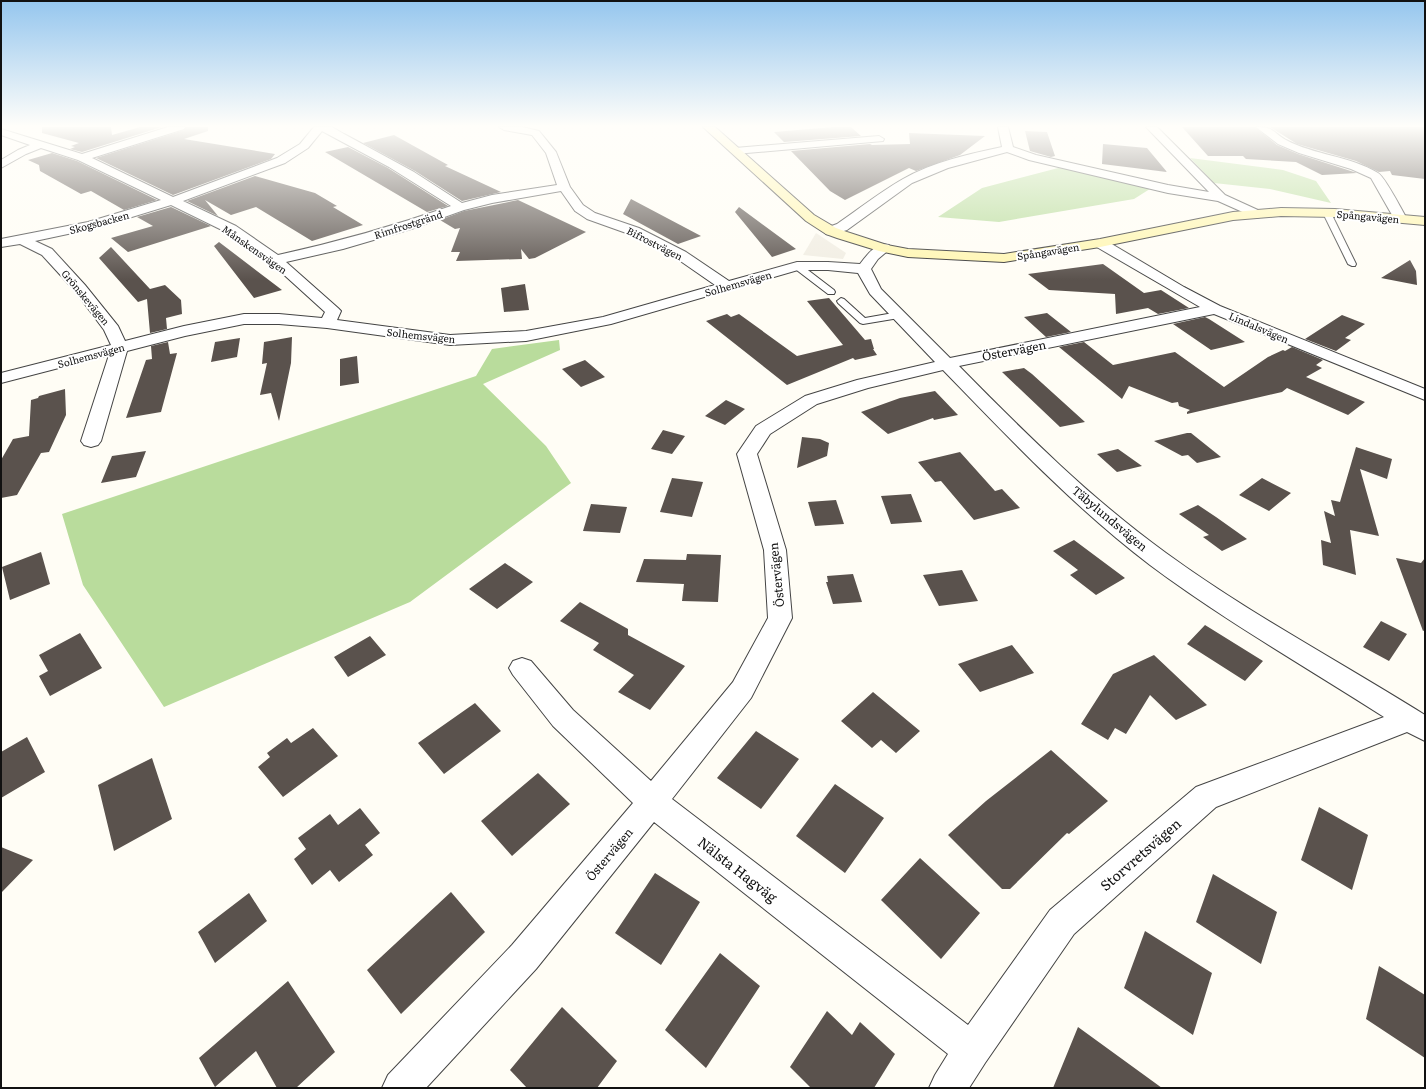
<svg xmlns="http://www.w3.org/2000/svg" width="1426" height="1089" viewBox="0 0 1426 1089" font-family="Literata,serif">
<rect width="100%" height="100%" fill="#fffdf5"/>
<!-- forest -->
<path fill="#b9dc9c" d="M1190,158L1283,170L1316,181L1331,203L1270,189L1214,183Z
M1062,167L1153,187L1134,199L999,222L938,217L982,188Z
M559,340L560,350L483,384L546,446L571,483L410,602L164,707L83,585L62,514L476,376L492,349Z"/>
<!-- plaza -->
<path fill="#f1ede2" d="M816,233L846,253L843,259L803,255Z"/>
<!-- building -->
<path fill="#5a524d" d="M42,127H111L112,135L140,127H162L82,152L70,149L75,147L71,146L79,143L42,133Z
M186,127H208V131L184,139L275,154L271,159L173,195L96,158L184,130Z
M833,127H851L861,136L784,142L774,132Z
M1182,127H1255L1277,145L1298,154L1357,173L1322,175L1296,162L1246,159L1243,156H1208Z
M1270,127H1425V179L1392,175L1390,171L1379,172L1356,161L1297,144Z
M1025,131L1047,132L1055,156L1051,157L1030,151Z
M909,133L985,136L960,155L916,171L909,168L845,200L830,191L791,151L870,144L872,145L910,144Z
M394,135L448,165L445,166L501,192L462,201L415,171L363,143Z
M1103,144L1147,148L1167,172L1102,164Z
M348,147L388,168L448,206L427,212L325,152Z
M52,153L77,161L157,200L124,210L91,191L81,194L40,171L39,165L28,160Z
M255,176L315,193L337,206L333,207L363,225L312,241L256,207L231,215L205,200L218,216L187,201Z
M631,199L701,236L678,244L623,214Z
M518,200L586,232L535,258L529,259L521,249L522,259L456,261L460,252H451L460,228L455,229L440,220L464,211Z
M171,207L211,226L128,252L111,238L153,226L137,217Z
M739,207L796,249L772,257L735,212Z
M219,242L282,290L254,298L214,246Z
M111,247L150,289L165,285L181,300L182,314L166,318L167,329L150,333L147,299L138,302L99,258Z
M1410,260L1416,271L1417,285L1381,278Z
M1103,264L1144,293L1161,290L1189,308L1158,314L1148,308L1116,314L1115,294L1049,290L1028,274Z
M525,284L529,310L504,312L501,288Z
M829,298L865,340L871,339L874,349H873L877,355L855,360L853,358L787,385L706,321L727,314L731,317L739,314L797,356L843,345L807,301Z
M1047,313L1071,332L1046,337L1024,317Z
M1342,315L1365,324L1345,338L1351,340L1336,351L1305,339Z
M1205,317L1209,319L1245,342L1211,350L1173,324Z
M292,337L291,363L279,421L271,393L260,395L267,363L262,364L264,342Z
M240,338L237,357L211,362L215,342Z
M168,342L170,354L177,353L161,412L126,418L146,360L152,359L151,346Z
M1084,342L1113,365L1175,352L1224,387L1268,357L1283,350L1285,351L1292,347L1323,360L1316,365L1322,368L1306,377L1365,402L1348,415L1287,388L1282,392L1187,414V412L1190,410L1179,406L1178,402L1172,403L1129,386L1122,399L1059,347Z
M357,356L359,383L340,386V359Z
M585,360L605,377L581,387L562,369Z
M1024,368L1032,374L1085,422L1060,427L1002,372Z
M65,389L66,415L49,452L41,453L17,495L1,498V460L13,439L29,436L31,400L38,398L39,396Z
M935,391L958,415L934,420L933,418L888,434L861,412L900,398Z
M726,400L745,409L725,425L705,416Z
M663,430L685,436L672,454L651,449Z
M1187,433H1191L1221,457L1197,463L1188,455L1182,456L1154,441Z
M802,437L820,439L829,443L827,456L797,468Z
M1356,447L1392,459L1387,479L1360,469L1379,536L1350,530L1356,575L1323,565L1321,540L1331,543L1324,511L1335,516L1331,500L1340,502Z
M1118,449L1142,466L1117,472L1097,454Z
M146,451L136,477L101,483L112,456Z
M960,452L995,491L1002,489L1020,508L974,520L941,481L935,482L918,462Z
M672,478L703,482L692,517L660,512Z
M1262,478L1291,493L1269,511L1239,495Z
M911,494L922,522L891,524L881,496Z
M836,500L844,524L815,526L808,502Z
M591,504L627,507L620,533L583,531Z
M1198,505L1216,517L1247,539L1222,551L1203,537L1209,535L1179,514Z
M1074,540L1125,578L1096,595L1070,575L1078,570L1053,551Z
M41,552L50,584L10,600L2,567Z
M687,554L721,555L718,602L682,601L684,584L636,582L644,559L686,560Z
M1396,558L1421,563L1425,558V630L1423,631Z
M505,563L533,582L497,609L469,589Z
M962,570L978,601L939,606L923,575Z
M853,574L862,602L833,604L826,582H828L827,576Z
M580,602L628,629V635L685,666L650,710L618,692L634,675L593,650L599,643L560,621Z
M1381,621L1407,634L1389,661L1363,647Z
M1205,625L1263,661L1245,681L1187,644Z
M80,633L102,668L50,696L39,676L48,671L39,655Z
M370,636L386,655L348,677L334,657Z
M1012,645L1034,673L980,692L958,664Z
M1154,655L1207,705L1176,720L1150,695L1126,734L1115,728L1108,740L1081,724L1113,674Z
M873,692L920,731L896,753L881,740L872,748L841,721Z
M475,703L501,731L444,774L418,743Z
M313,728L338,756L283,797L258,767L270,757L267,753L287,738L291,743Z
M756,731L799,759L761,809L717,778Z
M27,737L45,772L1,798V752Z
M1051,750L1108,801L1069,834L1067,833L1010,889H1002L948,835L986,801Z
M152,758L172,819L114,851L98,785Z
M538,773L570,804L512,856L481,821Z
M835,784L884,818L845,873L796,836Z
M1319,807L1368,835L1352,890L1301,860Z
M360,808L380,833L365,845L373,855L339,882L330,870L312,885L294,859L306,849L298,838L330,814L338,825Z
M1,847L33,860L1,893Z
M920,858L980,913L941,959L881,900Z
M655,873L700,902L661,965L615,933Z
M1213,874L1277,912L1261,964L1196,922Z
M451,892L485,932L401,1014L367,970Z
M249,893L267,921L215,963L198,932Z
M1145,931L1212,973L1193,1035L1124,988Z
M720,953L760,986L706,1068L665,1030Z
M1379,966L1425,995V1058L1366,1019Z
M288,981L335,1052L296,1088H277L256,1051L215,1087L199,1058Z
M562,1007L617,1061L597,1088H527L510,1070Z
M827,1011L852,1035L860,1022L895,1054L874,1088H811L790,1067Z
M1078,1027L1162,1088H1053Z"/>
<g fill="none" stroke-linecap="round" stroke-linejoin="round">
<!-- lane casing -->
<g stroke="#444" stroke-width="2">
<path id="lane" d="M1324,211H1330L1331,213L1356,264L1355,266H1352L1348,264L1323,213Z
M794,264H800L834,290L835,292L834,294H828L794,268L793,266Z
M841,298L844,299L865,318L899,312L904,315L899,318L863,324L860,323L838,303L837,301Z"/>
</g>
<!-- street casing -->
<g stroke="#444" stroke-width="2">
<path id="street" d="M168,127H185L184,129L92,158L173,197L277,158L300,144L314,127H332L344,134L414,172L462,203L492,195L557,185L546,153L532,135L504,130L499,127H522L539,131L556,152L570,187L583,205L595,213L639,228L686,252L729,281L797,262H828L860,264C867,255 876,242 889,245L891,248L878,259L871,269L881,289L950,358L1200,307L1095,246L1093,243L1095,240H1105L1184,287L1220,306L1425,389V400L1214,314L959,366C1024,432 1090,498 1166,553C1248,613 1339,661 1425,715V741L1407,732L1216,807L1074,934L985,1063L969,1088H929L935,1075L948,1054L654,822L536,969L426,1088H382L388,1075L512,945L633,803L553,726L513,675L509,668L513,661L522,658L531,661L573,710L651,781L733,682L768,618L764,550L737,454L756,426L805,396L857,380L935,362L870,294L858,273L828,270H798L611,324L526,341L450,345L327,328L279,324H244L185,336L127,351L101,441L98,445L91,447L84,445L81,441L109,355L1,383V373L111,345L104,330L75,291L42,255L20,244L1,247V239L88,222L161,200L78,160L41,148L26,154L1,168V160L18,150L30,145L1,135V129L82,154ZM322,131L389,167L451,206C394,226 337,242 278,255L236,226L183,201L285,163L308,148ZM561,191L575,211L587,219L629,234L676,258L715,285L603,317L526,331L450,335L337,320L341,311L338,308L286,262L343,249L411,229L464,210L492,203ZM171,205L226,232L271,263L325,312L322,318L279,314H244L184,326L125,341L118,326L85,285L52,249L35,241L96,228ZM943,370C1009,438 1075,508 1150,565C1225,621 1306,667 1384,717L1196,787L1050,910L968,1025L672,799L751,698L792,618L786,550L757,454L770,434L817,404L868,388Z
M998,127H1008L1013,147L1036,155L1168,185L1209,192L1146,127H1157L1225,195L1260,211L1262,214L1260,217L1256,218L1218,201L1168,193L1029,160L1007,152L948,168L912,183L847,230L831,235L826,234L824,231L826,228L837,224C859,209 880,192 903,179C933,162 969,154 1002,147Z
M1256,127C1275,127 1272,132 1286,140C1314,155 1350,156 1378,173C1385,177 1402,210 1407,219L1406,222H1396L1371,178L1351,169L1299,153L1278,144Z
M879,136L884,139L883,141L735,154L730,151L735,148Z"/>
</g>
<!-- secondary casing -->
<g stroke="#333" stroke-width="2">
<path id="secondary" d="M703,127H715L814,215L836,228L847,232L887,245L908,249L1004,254L1100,239L1233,212L1281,208L1335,209L1425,217V225L1335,217L1281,216L1233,220L1100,247L1004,262L908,257L879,251L837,238L826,234L806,221Z"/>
</g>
<!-- lane -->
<use href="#lane" fill="#fff" fill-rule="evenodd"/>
<!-- street -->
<use href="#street" fill="#fff" fill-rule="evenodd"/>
<!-- secondary -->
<use href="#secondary" fill="#fff6b0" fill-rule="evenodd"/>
</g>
<!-- sky -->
<linearGradient id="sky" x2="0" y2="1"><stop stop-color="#95c6ee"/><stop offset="0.45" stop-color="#fffefa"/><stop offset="1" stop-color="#fffefa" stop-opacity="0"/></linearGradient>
<rect width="1426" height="280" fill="url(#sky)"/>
<g text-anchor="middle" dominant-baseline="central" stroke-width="4" stroke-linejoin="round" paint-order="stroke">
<!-- far-street labels -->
<g font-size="10" fill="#111" stroke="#fff">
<text transform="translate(1368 216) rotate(5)">Spångavägen</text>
<text transform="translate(99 222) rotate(-15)">Skogsbacken</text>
<text transform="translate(408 224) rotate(-18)">Rimfrostgränd</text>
<text transform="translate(655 243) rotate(27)">Bifrostvägen</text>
<text transform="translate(255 249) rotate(35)">Månskensvägen</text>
<text transform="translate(1048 251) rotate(-9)">Spångavägen</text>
<text transform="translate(738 283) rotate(-16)">Solhemsvägen</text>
<text transform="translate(86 297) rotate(50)">Grönskevägen</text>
<text transform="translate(1259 327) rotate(23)">Lindalsvägen</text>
<text transform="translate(421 335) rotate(6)">Solhemsvägen</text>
<text transform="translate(91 355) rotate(-15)">Solhemsvägen</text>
</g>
<!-- street labels -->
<g font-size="12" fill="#111" stroke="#fff">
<text transform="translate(1014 350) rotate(-11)">Östervägen</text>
<text transform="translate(1110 518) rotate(40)">Täbylundsvägen</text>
<text transform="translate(776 575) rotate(-96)">Östervägen</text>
<text transform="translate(609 854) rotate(-50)">Östervägen</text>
</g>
<!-- near-street labels -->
<g font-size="14" fill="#111" stroke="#fff">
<text transform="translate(1140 854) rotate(-41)">Storvretsvägen</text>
<text transform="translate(738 869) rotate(38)">Nälsta Hagväg</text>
</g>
</g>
<!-- border -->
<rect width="1426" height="1089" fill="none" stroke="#111111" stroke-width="4"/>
</svg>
